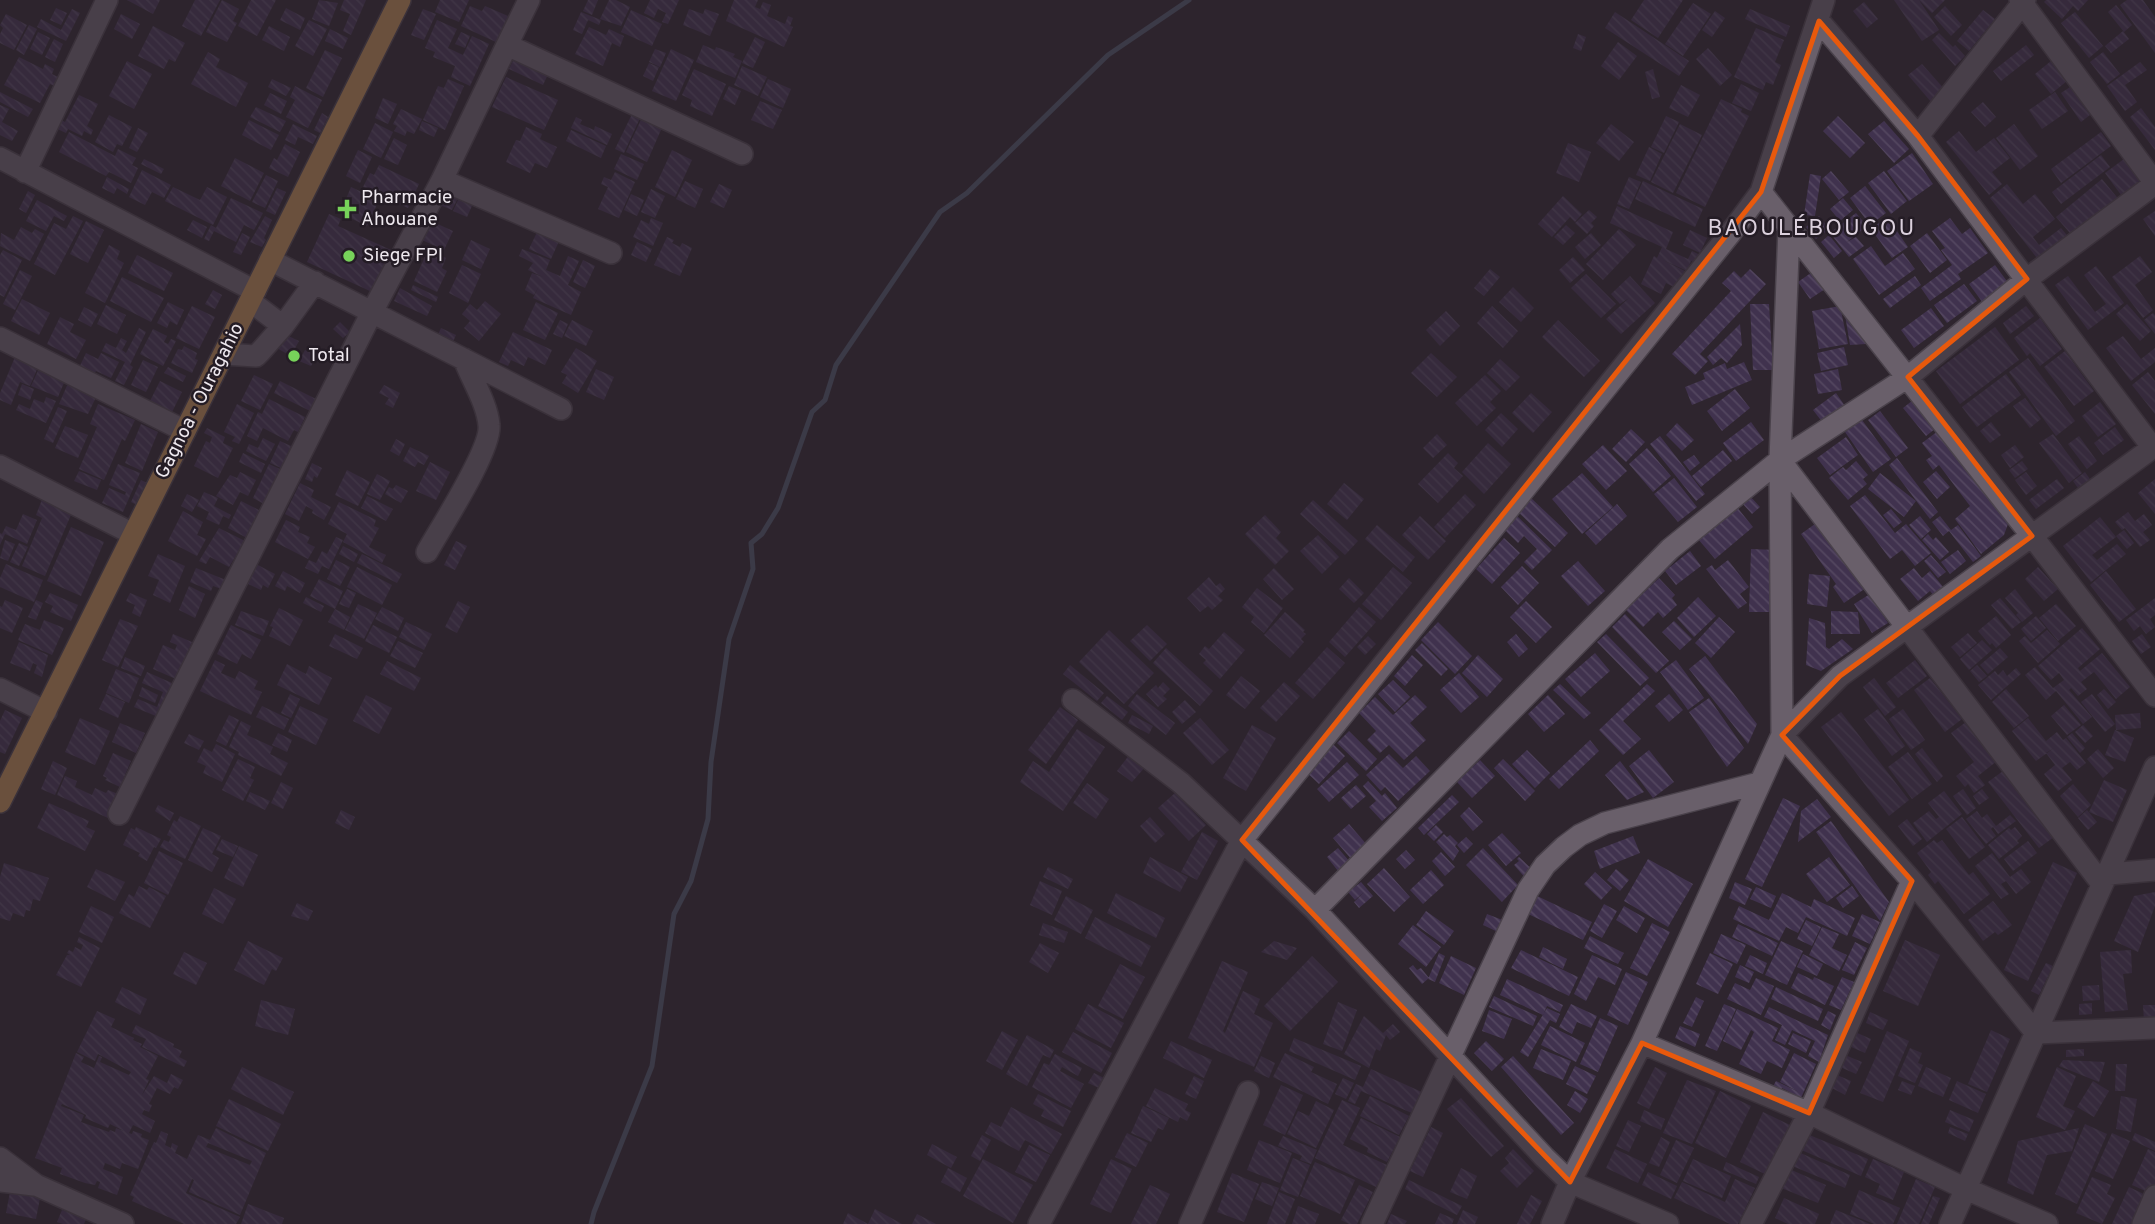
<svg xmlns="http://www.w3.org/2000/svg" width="2155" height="1224" viewBox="0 0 2155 1224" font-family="Overpass,sans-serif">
<defs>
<pattern id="building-back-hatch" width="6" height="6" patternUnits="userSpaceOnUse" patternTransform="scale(1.75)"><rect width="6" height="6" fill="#40324e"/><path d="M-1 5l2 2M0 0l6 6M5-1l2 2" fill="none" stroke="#53465f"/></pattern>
</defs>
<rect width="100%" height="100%" fill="#2e252e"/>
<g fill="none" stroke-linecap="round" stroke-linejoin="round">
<!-- stream -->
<path stroke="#4c5466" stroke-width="5" d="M591,1224L594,1212L652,1066L674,914L691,881L708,819L711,762L729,639L753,569L751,543L762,534L778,508L812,412L825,400L836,365L940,212L967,193L1108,55L1189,0"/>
</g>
<!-- building -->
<path fill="url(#building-back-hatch)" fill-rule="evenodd" d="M127,0H160L153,14Z
M195,0H220L201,36L182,26Z
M222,0L239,9L233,21L237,23L227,42L206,32Z
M251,0H276L257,36L238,26Z
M319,0L338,3L329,26L312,19Z
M344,0H366L351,35L343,31L350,14L340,10Z
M440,0H469L459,22L435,12Z
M588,0H598L592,15L583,11Z
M609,0H616L630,7L621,26L600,19Z
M650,0H679L668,24L662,22L666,13L658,9L654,18L644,13Z
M734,0H758L755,7L760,9L763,2L771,5L767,16L785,24L788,16L793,18L790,26L793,27L784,47L726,21Z
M1644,0H1683L1658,38L1631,20Z
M1894,0H1919L1939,30L1922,41Z
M1919,0H1945L1932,13Z
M2046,0H2088L2078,11L2073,6L2062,19L2044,2Z
M2127,0H2143L2155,17V53L2120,5Z
M1864,2L1878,19L1867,28L1853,11Z
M1693,3L1711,14L1683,56L1665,44Z
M2116,5L2132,25L2124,32L2108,12Z
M470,6L482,11L485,6L508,16L496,42L461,26Z
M1945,6L1962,25L1951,36L1934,17Z
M56,8L67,13L61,25L50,20Z
M286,8L305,18L300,30L280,20Z
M72,9L80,13L66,41L37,27L41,19L61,30Z
M423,9L436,14L424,40L411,35Z
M689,9L703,14L705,9L719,14L710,36L683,25Z
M1750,9L1790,26L1786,37L1745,19Z
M631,10L662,24L652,46L621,32Z
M1983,10L1995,19L1969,51L1957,41Z
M1715,11L1725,18L1712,37L1702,30Z
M581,12L601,20L599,25L588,20L582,34L573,30Z
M1615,12L1689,61L1679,76L1605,28Z
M2075,12L2103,46L2089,58L2061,23Z
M6,14L27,25L14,50L0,43V34L3,28L0,25Z
M121,14L140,24L132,39L114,29Z
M309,20L327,29L313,56L295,46Z
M437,20L457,29L448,48L463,55L472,36L489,44L470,86L451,77L455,66L433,57L435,52L425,48Z
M29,25L37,29L24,55L16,50Z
M153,26L185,43L175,62L169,59L164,69L138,56Z
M269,26L290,37L284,51L262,40Z
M589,27L606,35L609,29L624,36L620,47L612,43L603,66L575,54Z
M1756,28L1784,40L1775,62L1781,65L1773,85L1766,82L1763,90L1734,77Z
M330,29L348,38L343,49L325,41Z
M2123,31L2129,39L2111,53L2105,46Z
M38,32L50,38L42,55L30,49Z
M461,32L470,36L465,48L455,44Z
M1939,33L1953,47L1955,45L1965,56L1955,66L1932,40Z
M1578,34L1586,37L1581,51L1573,48Z
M755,37L765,42L753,68L742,63Z
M54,39L63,44L55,62L45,57Z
M1618,42L1637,56L1619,80L1601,66Z
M703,45L715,50L716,47L735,54L733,57L742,61L735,78L696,62Z
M2026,45L2034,55L2001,81L1993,71Z
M1708,48L1732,75L1720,86L1696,59Z
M655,49L666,53L660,67L649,62Z
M671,49L694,60L676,101L652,91Z
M325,50L342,58L323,97L306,88Z
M208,52L220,59L216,67L248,83L236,107L191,84Z
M517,52L551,68L543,85L509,69Z
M2103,52L2120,74L2107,84L2090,62Z
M19,57L43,69L45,64L54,69L52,74L58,77L54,86L50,84L40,103L4,85Z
M127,61L152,74L134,109L109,96Z
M2051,61L2067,81L2051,94L2035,74Z
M2140,62L2147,70L2125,85L2137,102L2125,111L2107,86Z
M649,63L659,67L653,81L643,76Z
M1922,64L1946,91L1932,103L1908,75Z
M742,66L767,77L758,96L734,85Z
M694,69L726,84L712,116L690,106L692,100L682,95Z
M1653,69L1660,97L1652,99L1645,72Z
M506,77L558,100L544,130L492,107Z
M272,79L291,88L286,96L268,87Z
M448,79L464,86L445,130L423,120L438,86L444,88Z
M768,79L791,89L783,108L760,97Z
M1741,84L1759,93L1751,111L1732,103Z
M1681,85L1700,95L1688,117L1669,108Z
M295,86L322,100L308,128L286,117L295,100L290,97Z
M729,86L741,91L735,105L723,99Z
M2070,87L2090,115L2081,122L2061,93Z
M0,92L33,109L28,117L0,102Z
M2055,92L2068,111L2042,129L2029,110Z
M270,93L287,101L281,114L264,105Z
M79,95L98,104L87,126L93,130L91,135L84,131L82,136L68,129L66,133L51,126L56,117L65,122Z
M383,98L397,104L388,124L375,118Z
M1721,99L1742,109L1741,112L1749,116L1705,207L1676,193Z
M760,101L782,110L773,129L751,120Z
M1983,102L1996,117L1985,127L1971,112Z
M0,105L9,109L2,122L18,131L12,141L0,135Z
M256,107L286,121L280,132L250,117Z
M2141,108L2155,127V150L2130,117Z
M401,109L422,119L414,134L407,131L405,136L394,131L397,126L393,124Z
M633,112L641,116L624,153L615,149Z
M322,113L328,117L320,133L314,130Z
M644,113L664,123L647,162L626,152Z
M109,115L132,127L122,146L117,144L113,152L95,142Z
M1666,116L1679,122L1664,153L1651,147Z
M1838,116L1865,143L1850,158L1823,131Z
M576,117L582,120L580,124L594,130L595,126L612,134L607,145L571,128Z
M249,120L279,135L271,150L242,135Z
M422,121L438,128L434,137L419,130Z
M1884,121L1909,149L1894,163L1868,134Z
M375,123L393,132L381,158L363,149Z
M293,124L317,136L313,144L298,137L295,145L285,140Z
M1611,124L1634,142L1619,161L1596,143Z
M1680,124L1702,135L1673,193L1651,182Z
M2014,124L2038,156L2020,170L1996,138Z
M526,127L542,134L540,139L557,147L547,168L535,163L530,173L506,162L516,140L520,141Z
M138,128L148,133L137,152L129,148Z
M571,130L606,146L601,158L566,141Z
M1959,131L1976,152L1994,138L2010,158L1992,172L2002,184L1989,195L1946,142Z
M69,132L115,156L118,149L136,158L132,165L138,168L131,183L109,172L106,176L59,152Z
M2101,132L2111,146L2061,183L2051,169Z
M394,138L407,145L398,165L384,159Z
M1568,143L1591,152L1579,182L1556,173Z
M285,144L300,152L288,177L269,168L274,158L277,160Z
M1649,147L1662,154L1650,181L1636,175Z
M358,150L372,157L360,183L346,176Z
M672,150L692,160L675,197L655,187Z
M1912,153L1933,184L1909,201L1887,171Z
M621,154L644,164L637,180L614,169Z
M2101,155L2110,167L2061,204L2052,192Z
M235,158L264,173L250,201L221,186Z
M144,159L164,169L161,174L141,164Z
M2124,159L2140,181L2121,195L2105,173Z
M379,165L419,184L408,208L363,187L370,173L374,175Z
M142,170L171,185L164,198L152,192L145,205L129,197Z
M1831,171L1849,192L1839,200L1822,179Z
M1884,171L1907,201L1891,214L1868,183Z
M615,172L635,182L619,218L598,209L608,187L601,184L604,177L611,180Z
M1810,174L1821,176L1815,216L1804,215Z
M266,175L278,181L265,208L252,202Z
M107,177L129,189L127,194L117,188L114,194L102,188Z
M1629,177L1641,182L1629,209L1617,204Z
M2102,179L2120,201L2075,239L2056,217Z
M685,181L703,189L695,208L676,199Z
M1643,181L1703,209L1695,227L1635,199Z
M450,184L462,190L452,210L440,205Z
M719,184L732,190L724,208L710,202Z
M2007,184L2023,204L2035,194L2055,219L2033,237L2039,245L2061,228L2070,239L2040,262L1990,198Z
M1865,186L1886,213L1870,225L1850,198Z
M173,187L200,200L207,187L227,197L213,225L165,201Z
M351,187L379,200L367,226L340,213Z
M277,188L286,192L275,215L266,211Z
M651,189L665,196L655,218L641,212Z
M28,191L35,195L26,213L19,209Z
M462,191L476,197L467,217L453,211Z
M631,194L644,200L637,216L624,210Z
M1563,196L1582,214L1575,222L1570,217L1552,237L1538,224Z
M231,198L263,213L254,230L244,225L236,242L214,231L209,241L204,239L211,225L216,228Z
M1843,198L1853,210L1840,221L1830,209Z
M37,200L67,216L64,221L54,216L46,231L26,221Z
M1617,206L1673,232L1666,249L1688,259L1692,251L1702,256L1699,264L1691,261L1687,271L1663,260L1687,272L1678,289L1666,283L1661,294L1641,284L1654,256L1657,258L1662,247L1610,223Z
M1589,210L1597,217L1591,223L1594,226L1587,234L1575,223Z
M2155,211V236L2143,219Z
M1856,213L1867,226L1847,242L1856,237L1864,246L1849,257L1830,233Z
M329,214L341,219L338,226L391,250L372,292L307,262Z
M73,216L83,221L55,275L34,264L54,223L66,229Z
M265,216L272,220L264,238L266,240L262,247L250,242Z
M1819,216L1829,229L1816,239L1806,227Z
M1887,217L1908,247L1892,258L1871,229Z
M651,218L663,223L653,246L633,237L641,220L649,224Z
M1950,218L1962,234L1970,228L1988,253L1958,274L1961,279L1930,301L1921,288L1952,265L1941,250L1945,248L1932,231Z
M193,220L207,227L202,238L187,230Z
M86,221L104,230L88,263L70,254Z
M431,221L453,231L444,250L422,240Z
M1566,225L1575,233L1563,245L1554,237Z
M21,227L32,233L35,229L44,234L30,261L0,246L1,233L14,240Z
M539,228L560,239L551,259L529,249Z
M1619,229L1636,245L1603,280L1586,264Z
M1690,230L1707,238L1700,253L1683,245Z
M242,233L250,237L241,255L233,252Z
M1591,233L1601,245L1585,259L1575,247Z
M1927,233L1947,260L1930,273L1910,246Z
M1829,235L1842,251L1834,258L1821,242Z
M667,237L674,240L672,243L680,247L682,243L692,248L680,276L654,265Z
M471,240L490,249L481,269L462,260Z
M637,242L652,249L646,262L631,255Z
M109,245L120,251L117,259L124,263L105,303L85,293Z
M1871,246L1885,266L1903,253L1915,269L1879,295L1853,259Z
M522,249L550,260L546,270L560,276L568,256L579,261L568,285L581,292L571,315L533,298L539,286L534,295L525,290L532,273L543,277L528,270L533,263L519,256Z
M3,250L22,260L4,297L0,295V255Z
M428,250L446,258L442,268L447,271L437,292L414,281Z
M137,255L173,273L164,291L128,273Z
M2140,256L2152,272L2135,285L2153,310L2143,318L2112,277Z
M1573,257L1585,270L1570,283L1559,270Z
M583,260L595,266L585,288L573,282Z
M462,265L481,274L468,303L449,293Z
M1995,265L2009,284L1983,303L1969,284Z
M2096,266L2124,303L2088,330L2055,285L2068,276L2095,312L2106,304L2084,275Z
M1490,269L1500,277L1484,296L1474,288Z
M1750,269L1766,284L1700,354L1708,361L1695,375L1672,354L1731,291L1722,283L1734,271L1741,278Z
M20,270L32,276L15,310L3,304Z
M1815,270L1828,287L1810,299L1798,282Z
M1586,274L1616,304L1601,318L1571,288Z
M1630,276L1655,303L1621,334L1606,319L1629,298L1620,304L1611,294Z
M1915,276L1921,285L1890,308L1883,299Z
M122,277L164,298L151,322L110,301Z
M1964,284L1977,301L1947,323L1934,305Z
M413,285L438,297L436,302L411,290Z
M1513,287L1534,308L1521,322L1499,302Z
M400,288L432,306L427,316L394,301Z
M213,290L222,295L215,309L205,304Z
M22,299L50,313L39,335L11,321Z
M485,301L501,314L479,341L464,328L470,321L462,314L470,304L477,310Z
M168,302L184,310L177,325L170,321L167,328L157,323Z
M536,302L558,313L545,340L523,330Z
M1750,304H1769L1773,370H1753Z
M2127,304L2151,331L2140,341L2116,314Z
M106,305L126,315L117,334L97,324Z
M192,306L215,317L199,349L176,338Z
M1492,306L1518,331L1503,348L1477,323Z
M1840,306L1848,344L1819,349L1812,311Z
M2026,306L2034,316L2010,334L2003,323Z
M84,307L98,314L91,327L78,320Z
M1931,308L1944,326L1914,348L1901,330Z
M1446,311L1460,326L1440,346L1426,330Z
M2153,313L2155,315V334L2144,320Z
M1845,315L1866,344L1850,345Z
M60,317L74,324L70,332L86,340L76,359L47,344Z
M2040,318L2062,349L2040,366L2030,353L2027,356L2014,338Z
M560,320L568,324L562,338L553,334Z
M572,320L593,331L586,346L564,336Z
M1558,320L1600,361L1584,377L1542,337Z
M340,322L350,332L343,338L333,329Z
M1740,324L1742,345L1727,363L1721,358L1713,365L1707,357Z
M1995,327L2019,360L1960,404L1936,371Z
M139,328L146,332L130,365L133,367L124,385L115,381L125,362L102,351L106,343L116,348L121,338L127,341L122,350L126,353Z
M441,328L456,335L452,344L437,337Z
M153,329L167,336L164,342L168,344L171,339L176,341L163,366L140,354Z
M280,332L299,341L291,356L273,346Z
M513,332L552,350L545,365L528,357L524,366L511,360L508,366L499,362Z
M2123,336L2141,359L2155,348V362L2131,381L2106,348Z
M184,346L197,353L195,359L198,360L192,373L171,363L178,349L182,350Z
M1844,347L1848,365L1821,371L1817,353Z
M576,348L597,361L578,393L562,383L567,375L561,372Z
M305,350L317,356L311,366L299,361Z
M2065,351L2094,391L2074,406L2044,367Z
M86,353L98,359L101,353L119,362L111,378L96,371L91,379L77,372Z
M1431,353L1457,377L1437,397L1411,373Z
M15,357L38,367L30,386L20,382L11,405L0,400V393Z
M2028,358L2075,421L2056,436L2009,372Z
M1500,359L1520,377L1506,391L1487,373Z
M143,360L158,367L146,392L131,385Z
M1744,362L1752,380L1692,405L1685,387L1705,379L1703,373L1725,363L1727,369Z
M40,366L66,378L58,397L31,386Z
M168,367L186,376L183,382L164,373Z
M596,369L614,377L604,400L586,392Z
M1838,369L1842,390L1818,394L1814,374Z
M2148,372L2155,381V414L2132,385Z
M2006,374L2021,395L1977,427L1962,407Z
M254,375L273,384L260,410L241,401Z
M1485,375L1501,391L1490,402L1496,408L1477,426L1455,403Z
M69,381L98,393L88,414L59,404Z
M160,381L182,392L170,416L148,405Z
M280,381L316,399L310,411L274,393Z
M22,384L34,389L30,400L18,395Z
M384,385L400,393L393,408L385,404L389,398L379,393Z
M1735,389L1750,408L1722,431L1707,411Z
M1531,393L1552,412L1533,433L1512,413Z
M1836,393L1845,406L1823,423L1813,410Z
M1918,396L1940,425L1926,436L1903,408Z
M46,397L56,401L46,423L16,410L19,404L30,409L34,399L44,403Z
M2025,398L2041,419L2030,428L2013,406Z
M269,399L305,417L298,432L294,430L288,441L263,428L257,441L247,436L258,412L262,414Z
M2100,402L2116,424L2098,437L2082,416Z
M98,404L135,420L125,441L122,439L104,480L79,469L97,427L90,424Z
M237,404L254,413L239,444L232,441L235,437L224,432Z
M58,407L67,411L53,443L44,439Z
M1880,411L1908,448L1896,457L1868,420Z
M1501,413L1518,429L1502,447L1485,430Z
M1862,420L1891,459L1873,472L1845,432Z
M1751,422L1764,440L1736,461L1723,443Z
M1991,422L2001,435L1990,443L1980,431Z
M1677,423L1694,440L1682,451L1666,435Z
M141,424L158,432L142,471L125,463Z
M65,426L88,435L78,458L55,448Z
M2115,427L2124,440L2103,455L2094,443Z
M207,428L225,437L223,443L233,448L218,478L194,466L206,441L210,443L212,437L204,433Z
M1631,429L1645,442L1626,462L1612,449Z
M1938,431L2008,524L2004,535L1981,554L1955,519L1970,506L1939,465L1933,470L1926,460L1932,456L1922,443Z
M1437,434L1447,445L1433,458L1423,448Z
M2053,434L2082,473L2069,483L2039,443Z
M1660,436L1705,494L1696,501L1650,444Z
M2079,436L2097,461L2087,469L2068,444Z
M1846,437L1858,455L1830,475L1817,458Z
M263,438L275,444L266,461L246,451L249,444L258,448Z
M396,439L405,444L399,456L390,451Z
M280,441L291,446L281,468L270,463Z
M1488,443L1511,464L1484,494L1462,472Z
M1603,445L1627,471L1606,490L1582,464Z
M2015,445L2024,457L2010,468L2001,455Z
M410,447L429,456L424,465L418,462L415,467L403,461Z
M1647,448L1671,476L1653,492L1629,464Z
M1723,450L1732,461L1701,487L1692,476Z
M243,453L265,464L261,473L239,462Z
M1448,453L1458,463L1454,468L1463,476L1438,503L1418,484Z
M1694,455L1700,463L1690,471L1683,462Z
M1897,458L1938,512L1930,519L1889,465Z
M1856,461L1868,475L1863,479L1867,484L1848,500L1829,478L1843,467L1846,470Z
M2022,461L2028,469L2015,478L2009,470Z
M430,462L450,472L436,500L416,491Z
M312,463L322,468L317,478L314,476L312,482L305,479Z
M118,464L140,473L123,512L102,503L109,488L125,495L126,492L109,485Z
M269,464L280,469L264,504L253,498Z
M347,470L370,482L358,506L335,495Z
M79,471L101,480L97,490L74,481Z
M1936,471L1950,487L1937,499L1923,482Z
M240,472L256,480L248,496L240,492L233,505L216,496L230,475L237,478Z
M2026,472L2037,486L2026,495L2015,480Z
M2085,472L2092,482L2080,491L2073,481Z
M1582,473L1613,507L1582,534L1552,499Z
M1880,473L1916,501L1904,517L1868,489Z
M377,474L390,481L380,500L367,494Z
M1674,478L1697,507L1678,522L1654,494Z
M2057,479L2064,488L2036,509L2029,500Z
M2155,479V514L2138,493Z
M141,480L147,483L137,505L131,502Z
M300,483L314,490L311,497L331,507L324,520L312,513L313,510L306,506L299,521L285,514Z
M1344,483L1364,499L1347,520L1327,504Z
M396,485L408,491L401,503L385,494L389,487L393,489Z
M204,492L218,498L214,506L231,515L229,519L223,516L219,525L206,519L209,512L197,506Z
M187,494L199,500L192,512L181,506Z
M1465,494L1476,505L1445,538L1434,527Z
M1749,495L1760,507L1752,514L1741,502Z
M1865,495L1895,533L1906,524L1931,553L1915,566L1902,550L1890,559L1850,506Z
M367,496L393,509L386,521L361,508Z
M43,497L73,510L45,576L22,566L42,518L36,515Z
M1531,498L1568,533L1555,547L1518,512Z
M1313,500L1358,541L1345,555L1300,514Z
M241,501L261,511L247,538L228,528Z
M339,502L376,520L374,526L379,528L369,547L386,555L382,563L343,542L347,534L328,524Z
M1617,504L1627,516L1596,545L1585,533Z
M1736,506L1753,527L1715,559L1698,539Z
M1891,509L1902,522L1894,528L1883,515Z
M183,511L203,522L197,535L206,539L197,556L168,541Z
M2128,512L2135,521L2144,514L2152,525L2143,532L2150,540L2140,547L2125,528L2122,530L2115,522Z
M23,514L37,520L27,544L5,534L0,545V533L2,534L6,526L16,530Z
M1265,515L1281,532L1276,538L1289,551L1275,565L1245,534Z
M1516,515L1552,550L1532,570L1524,562L1537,549L1524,536L1518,543L1503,528Z
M1420,516L1446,541L1428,560L1402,535Z
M1920,516L1931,530L1921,539L1909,525Z
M1940,516L1951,530L1958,525L1981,556L1973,562L1949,531L1943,536L1932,522Z
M2100,517L2116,537L2092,555L2097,560L2117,544L2126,554L2091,582L2063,546Z
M286,520L300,527L298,532L310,537L307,543L315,547L308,559L275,542Z
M1819,521L1866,588L1844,603L1833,587L1836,584L1801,534Z
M1377,525L1415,557L1403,572L1365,539Z
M71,527L104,542L81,596L47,581Z
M219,528L245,541L229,567L210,557L206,564L199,561Z
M2124,530L2134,543L2127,549L2116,536Z
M1928,534L1933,540L1936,537L1949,552L1940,560L1922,540Z
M1318,535L1339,557L1322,574L1300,551Z
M336,537L343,540L329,569L322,566L318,574L305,568L309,560L316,563L322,551L327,554Z
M1504,538L1520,553L1492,584L1476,569Z
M5,540L15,544L8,561L0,558Z
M456,541L467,546L455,570L444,565Z
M19,543L28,547L19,566L10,562Z
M343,546L358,554L354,562L339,554Z
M1751,549L1776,550L1775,612H1749Z
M1958,550L1966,561L1950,574L1941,562Z
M1690,551L1701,566L1676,585L1665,571Z
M158,554L185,566L170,603L153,595L159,580L148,576Z
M362,554L402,574L397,583L357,563Z
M1931,555L1946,572L1938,578L1924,561Z
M336,560L350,567L340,586L327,579Z
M1728,560L1749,587L1740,594L1747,603L1738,609L1706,569L1712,565L1715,570Z
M1578,561L1605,591L1588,606L1561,576Z
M252,562L275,574L268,588L263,585L261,590L242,581Z
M6,564L43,580L34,602L0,587V578Z
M1522,566L1539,583L1518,605L1501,587Z
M357,567L392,585L382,605L347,587Z
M1393,567L1412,583L1381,620L1362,604Z
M2038,567L2058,589L2044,601L2025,579Z
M196,568L231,582L227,591L213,586L211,591L190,582Z
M1274,568L1294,589L1282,600L1263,579Z
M1914,568L1922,578L1930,571L1944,588L1934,596L1930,591L1918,601L1900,579Z
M283,571L305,583L300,593L287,586L285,591L275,586Z
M2106,571L2136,609L2119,622L2090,585Z
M1809,574L1830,576L1827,607L1807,604Z
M1209,577L1216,586L1220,583L1225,589L1218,596L1223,600L1212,610L1208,606L1200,612L1187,598Z
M1349,578L1364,593L1354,603L1339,589Z
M1659,578L1675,595L1672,598L1677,605L1663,618L1658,612L1643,627L1626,610Z
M319,579L343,591L335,609L310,596Z
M189,586L205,594L195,618L179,610Z
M1257,588L1283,608L1264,633L1251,622L1254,617L1242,607Z
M347,589L356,593L349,608L339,604Z
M2015,589L2033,613L2022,622L2016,615L2018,613L2005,598Z
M50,593L78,605L71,621L50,612L53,606L45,602Z
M130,593L147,600L140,617L132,613L135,605L126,601Z
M1870,594L1888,623L1872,633L1854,604Z
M306,597L324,606L321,612L303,603Z
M1698,597L1716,616L1694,637L1677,618Z
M2000,598L2021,622L2012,629L1991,605Z
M2155,598V615L2150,619L2155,627L2146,634L2140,626L2134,631L2126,620Z
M5,600L23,608L12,633L0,628V606L2,607Z
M36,600L43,603L36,620L28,617Z
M458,601L470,607L457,633L445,627Z
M1526,601L1552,627L1536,643L1510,617Z
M358,604L377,613L364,639L345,630Z
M2056,604L2076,626L2058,641L2039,618Z
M382,607L404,618L398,631L375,619Z
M1359,607L1376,622L1345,657L1329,642Z
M279,608L303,620L290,646L269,636L273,627L270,626Z
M335,609L350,617L344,630L328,622Z
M241,611L269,621L263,636L235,625Z
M1831,611L1858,612L1860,634H1831Z
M1285,612L1305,630L1303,632L1306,634L1301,639L1304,642L1290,658L1264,635Z
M1625,614L1669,661L1656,673L1612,627Z
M1996,616L2011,635L1996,648L1992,643L1990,645L1978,631Z
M2036,616L2046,628L2031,641L2021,629Z
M1719,617L1735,632L1711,658L1695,643Z
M1809,618L1825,623L1826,647L1829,649L1842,639L1853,649L1821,671L1806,665Z
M120,619L138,626L118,667L102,660Z
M44,620L64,628L52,655L18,640L25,624L40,630Z
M1674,621L1692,639L1680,650L1662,632Z
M406,622L432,634L424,650L399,637Z
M1438,622L1472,656L1455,674L1421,640Z
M231,625L261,640L251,659L242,654L237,664L217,654Z
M373,625L397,637L389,653L365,641Z
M1147,625L1167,644L1150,661L1130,641Z
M2082,628L2100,649L2078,668L2080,671L2102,653L2130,687L2116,699L2094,672L2081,682L2087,689L2078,696L2071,688L2069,690L2092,717L2083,724L2056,691L2046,700L2025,675L2035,667L2053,688L2064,680L2059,673L2051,680L2038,666Z
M1109,630L1154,673L1124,704L1079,662Z
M2047,630L2060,644L2038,663L2019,641L2025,636L2031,643Z
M1224,632L1245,650L1220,679L1203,663L1206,660L1199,654L1205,646L1209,649Z
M1968,633L1977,643L1960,657L1951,647Z
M173,634L192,642L176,679L153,669L163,645L175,650L177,645L170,642Z
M335,634L363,648L357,659L329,646Z
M1516,634L1528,649L1519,657L1507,642Z
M1606,634L1649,678L1640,686L1597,642Z
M2142,634L2151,647L2141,654L2132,641Z
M1368,636L1376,644L1365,655L1357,647Z
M1982,640L1992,650L1969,670L1960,659Z
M398,641L423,653L415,668L390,656Z
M19,642L48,655L42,677L34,673L37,665L33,663L30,671L10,663Z
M1422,643L1448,669L1441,676L1415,650Z
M1327,647L1345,663L1313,699L1295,683Z
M1166,648L1213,691L1200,706L1153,663Z
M2000,648L2008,657L1988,674L1980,665Z
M1595,653L1610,671L1581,697L1565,679Z
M1412,655L1423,665L1405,686L1394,676Z
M1478,655L1503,679L1487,697L1462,673Z
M1705,656L1757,724L1748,744L1689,669Z
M125,657L145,666L141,676L121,668Z
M215,660L225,665L221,673L235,679L239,671L258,681L254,689L262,692L251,715L200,691Z
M1676,660L1704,698L1688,710L1660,672Z
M1915,660L1927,676L1898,698L1886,683Z
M387,661L421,678L414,691L380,674Z
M287,664L306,674L309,666L332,678L319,705L277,685Z
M1070,665L1104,693L1097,701L1063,674Z
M1977,665L1987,676L1979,682L1970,671Z
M2016,668L2021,674L1991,700L1978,685L1995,671L1998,675L2003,670L2007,676Z
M116,669L139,678L129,703L106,693Z
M147,672L181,687L163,719L134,707L138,699L157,707L163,692L142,683Z
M1459,673L1479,697L1461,713L1440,690Z
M1241,676L1260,691L1245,709L1226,695Z
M1874,678L1896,707L1885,716L1863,687Z
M1930,678L1962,719L1945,732L1914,690Z
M1393,680L1410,697L1395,712L1378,694Z
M1163,682L1170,689L1163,696L1167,699L1158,707L1146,694L1156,685L1158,688Z
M1284,682L1300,696L1276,722L1260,708Z
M1560,684L1591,713L1584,719L1553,690Z
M1647,684L1655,691L1623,721L1641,739L1623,755L1599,730Z
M142,687L158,695L155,703L139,696Z
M2006,689L2029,716L2014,728L1992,702Z
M2104,689L2116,702L2108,709L2097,695Z
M106,694L125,702L118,718L99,709Z
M290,694L300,699L291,718L281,713Z
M1137,694L1175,723L1166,735L1128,706Z
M1669,694L1683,710L1669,722L1655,706Z
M2092,694L2115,724L2105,732L2081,702Z
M366,695L392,708L379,734L353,721Z
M1415,695L1427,707L1410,723L1426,740L1404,760L1389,745L1380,753L1367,740L1376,731L1359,713L1375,697L1393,715Z
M1548,695L1565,714L1544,732L1528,714Z
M1107,696L1128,712L1122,720L1101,703Z
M1709,698L1744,748L1727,767L1689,712Z
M1185,700L1196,712L1182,724L1172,712Z
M2064,705L2081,725L2067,735L2051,716Z
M262,706L289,719L284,730L256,717Z
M300,706L328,719L316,745L288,732Z
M1060,707L1078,720L1046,764L1028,750Z
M1878,709L1905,746L1892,756L1864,719Z
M1903,709L1925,740L1911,750L1889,719Z
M5,710L22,718L5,754L0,752V721Z
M1841,712L1909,800L1889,816L1821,727Z
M2140,713L2141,728L2116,730L2115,715Z
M229,715L239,720L226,746L216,741Z
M1132,715L1153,726L1149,734L1128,723Z
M80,718L110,731L95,765L65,752Z
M1200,718L1229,750L1212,765L1183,733Z
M2028,718L2046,741L2057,732L2063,740L2066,738L2086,763L2077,770L2070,762L2062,768L2072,780L2058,791L2044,774L2055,765L2046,753L2054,748L2036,761L2012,731Z
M241,721L251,726L247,735L273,747L270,754L288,763L281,776L238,755L239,752L229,747Z
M1966,722L1997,761L1978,776L1985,785L1974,793L1968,784L1965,787L1956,776L1974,762L1951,733Z
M120,723L145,733L136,753L112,742Z
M1252,725L1276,738L1246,791L1223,778Z
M2083,725L2093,736L2085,743L2075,732Z
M1077,729L1105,747L1063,811L1020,782L1033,761L1049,772Z
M2115,730L2134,738L2125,762L2105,755Z
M1349,731L1377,759L1366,771L1337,743Z
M278,733L292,740L287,752L272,745Z
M2072,733L2085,748L2080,753L2067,737Z
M189,734L204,741L199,750L184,743Z
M1590,740L1599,751L1559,789L1549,779Z
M1330,741L1345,756L1319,784L1303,769Z
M216,744L235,754L222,782L203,773L206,766L197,762L204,748L212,752Z
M1922,748L1943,776L1937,782L1915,754Z
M2098,749L2114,768L2103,778L2087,759Z
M1527,750L1550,773L1535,788L1512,764Z
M1649,750L1674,782L1653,798L1629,766Z
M1908,752L1932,784L1912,799L1888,767Z
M113,753L131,761L120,787L105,780L107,778L103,776Z
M1130,754L1146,766L1132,782L1117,771Z
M1389,754L1403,768L1416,756L1430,771L1398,801L1385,787L1381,791L1366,775Z
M238,759L255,767L250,778L254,780L243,801L222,790Z
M1503,759L1535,791L1525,801L1494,768Z
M1480,760L1495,776L1472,798L1457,782Z
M53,761L67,768L55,795L41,789Z
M1620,761L1644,792L1627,800L1605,775Z
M1347,762L1359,775L1329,802L1317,789Z
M2003,771L2054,837L2039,848L1988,782Z
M65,776L77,781L75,787L92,795L95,788L106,793L108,790L118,794L108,818L57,795Z
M2104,780L2127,790L2113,822L2089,812Z
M1368,781L1382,796L1385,793L1397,808L1382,821L1369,807L1376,801L1363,786Z
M281,782L293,788L283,809L271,803Z
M1087,783L1109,799L1096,819L1073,803Z
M2073,784L2091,805L2078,817L2060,796Z
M1356,785L1366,796L1351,809L1341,798Z
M1963,789L1976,808L1967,815L1953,796Z
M1982,789L1989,798L1979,805L1973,796Z
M1944,791L1962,814L1927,842L1913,823L1929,811L1936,819L1939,817L1928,803Z
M250,792L270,801L265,810L246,801Z
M1175,793L1206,825L1189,841L1158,808Z
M1452,795L1459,802L1424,835L1418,828Z
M1783,798L1800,806L1762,887L1745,879Z
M1817,799L1831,817L1798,842L1801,811Z
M49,803L89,821L86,827L95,831L85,851L37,828Z
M158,805L174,813L170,821L155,811Z
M1469,807L1483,822L1473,831L1460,816Z
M341,810L355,817L349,830L335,823Z
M2087,810L2097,822L2088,830L2078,818Z
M1977,811L1982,818L1987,814L1996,826L2010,815L2016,821L1998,834L1993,827L1991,829L1996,836L1986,844L1966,819Z
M180,816L201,826L185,859L160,847L164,840L169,842L171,837L167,835L174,820L177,822Z
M1150,817L1165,834L1155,843L1140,826Z
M1962,817L1985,847L1969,859L1946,829Z
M1907,819L1922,839L1913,846L1898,826Z
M1831,821L1889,902L1880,921L1816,832Z
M1349,824L1368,846L1352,860L1333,838Z
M1436,825L1443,832L1434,841L1427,834Z
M136,827L161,839L156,848L154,847L147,861L138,856L140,853L123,845L131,828L135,830Z
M2015,827L2022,836L2017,841L2019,843L1999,859L1988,845L2009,828L2011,830Z
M203,828L221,836L212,854L219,858L212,872L188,860Z
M1202,832L1218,841L1197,880L1181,872Z
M1502,833L1521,853L1506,866L1488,845Z
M1444,834L1447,837L1450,835L1458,843L1455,846L1459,851L1453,861L1436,842Z
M1633,836L1640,853L1600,869L1594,851Z
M1466,837L1473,844L1464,853L1457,845Z
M222,839L238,846L233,857L216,850Z
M1934,840L1937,843L1942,840L1969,875L1973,872L1990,894L1964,914L1938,881L1935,884L1928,875L1931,872L1917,853Z
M2028,841L2037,853L2013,871L2004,859Z
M239,846L258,855L243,887L224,878Z
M1338,848L1350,862L1338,871L1327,857Z
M1483,848L1518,885L1502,902L1466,865Z
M1406,850L1415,860L1405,869L1396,859Z
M159,851L183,863L168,895L144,883Z
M1441,852L1455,867L1445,876L1432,861Z
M1992,853L2010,877L2021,869L2031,882L2016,894L2006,881L2001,884L2009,894L2001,899L1975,866Z
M1150,857L1188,877L1180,892L1143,873Z
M1519,857L1536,873L1527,880L1514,865L1519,861L1517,859Z
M1829,857L1850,885L1827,902L1806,874Z
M1648,859L1693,884L1668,927L1624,901Z
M2053,862L2077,873L2028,981L2004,970Z
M4,863L49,878L40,901L33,899L30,911L26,910L24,917L13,913L10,921L0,918V877Z
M1048,867L1073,879L1068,889L1043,877Z
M1384,868L1410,897L1394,912L1367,884Z
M96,869L125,882L115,901L87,887Z
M1616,869L1629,880L1620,891L1607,880Z
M1431,870L1444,885L1423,904L1410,890Z
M1595,872L1612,888L1601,900L1584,884Z
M1040,881L1062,891L1052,915L1030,905Z
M1361,882L1373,896L1359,908L1354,902L1364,892L1355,900L1348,892Z
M1735,882L1752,889L1745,905L1729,898Z
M139,886L147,890L149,887L166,896L150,928L119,913L129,894L134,897Z
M1852,886L1859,896L1843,908L1836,898Z
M1756,887L1776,896L1771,908L1750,899Z
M214,888L236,899L223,924L202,914Z
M2155,892V906L2138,952L2114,941L2134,896Z
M1116,893L1165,918L1156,938L1107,913Z
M1782,893L1811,907L1814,899L1855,918L1847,936L1806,917L1798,933L1786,927L1779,941L1733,919L1739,906L1769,920Z
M1535,895L1592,922L1583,940L1526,913Z
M1066,896L1093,910L1081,934L1054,920Z
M1993,901L2012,925L1998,935L1995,932L1983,941L1968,920Z
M297,903L313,911L308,921L291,916Z
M1604,904L1617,911L1602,938L1590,931Z
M91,906L114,917L102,943L79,932Z
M1624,906L1645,918L1637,933L1616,920Z
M1426,911L1454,931L1444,945L1416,925Z
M1487,914L1505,921L1500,933L1483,925Z
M1862,914L1880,922L1870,944L1852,936Z
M1095,917L1151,946L1141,967L1085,938Z
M1806,920L1821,927L1812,946L1797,939Z
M1043,923L1068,932L1064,943L1039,935Z
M1652,923L1670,932L1647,976L1630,968Z
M1738,924L1778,943L1772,956L1732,937Z
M1413,925L1441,947L1426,967L1398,944Z
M1822,927L1839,934L1832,948L1847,955L1839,971L1809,955Z
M1721,934L1746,945L1737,964L1713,953Z
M1590,936L1624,953L1618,964L1584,948Z
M79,937L100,948L81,987L56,975L67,955H70L67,953L69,950L73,952L75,947L81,950L83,945L77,942Z
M1905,940L1940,955L1918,1006L1883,991Z
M248,941L283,958L276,971L272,969L264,985L234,970Z
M1274,941L1297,948L1287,960L1261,952Z
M1781,941L1803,951L1787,985L1765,975Z
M1855,942L1867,948L1854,975L1842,970Z
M1040,943L1059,953L1048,973L1029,962Z
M1543,947L1567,959L1563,969L1539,957Z
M1521,950L1578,977L1569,996L1511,968Z
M2131,950L2132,973L2123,974L2128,1010L2105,1012L2100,952Z
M184,952L207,963L196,985L173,974Z
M1439,953L1445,956L1435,982L1428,979Z
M1710,953L1733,964L1718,994L1696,984Z
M1803,954L1823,964L1817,976L1797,967Z
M1592,955L1622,969L1615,985L1598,977L1586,1001L1574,994Z
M1750,955L1767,963L1763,974L1745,966Z
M1312,956L1338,982L1290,1031L1264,1006Z
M1451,956L1476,968L1464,995L1439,983Z
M1222,961L1248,972L1223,1031L1225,1033L1243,991L1260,999L1254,1014L1273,1023L1254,1067L1188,1038Z
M2046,963L2053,966L2039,995L2031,991Z
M1120,964L1145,977L1123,1019L1098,1006Z
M1413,965L1417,970L1421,968L1429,978L1422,984L1409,968Z
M1740,965L1754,972L1749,983L1735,977Z
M1626,972L1648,982L1628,1025L1607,1015Z
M1798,973L1813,980L1814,977L1834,986L1825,1005L1791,988Z
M1842,977L1854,982L1841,1010L1829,1005Z
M1756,978L1774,986L1761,1015L1727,999L1735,983L1750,990Z
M1507,979L1563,1005L1560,1012L1547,1006L1543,1015L1500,995Z
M2099,985L2100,1000L2083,1001L2082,986Z
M122,987L147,999L140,1015L115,1002Z
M1776,987L1823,1009L1818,1021L1771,999Z
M1494,996L1537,1016L1533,1026L1489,1007Z
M1696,997L1704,1001L1692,1027L1683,1023Z
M261,1000L295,1009L288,1035L255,1026Z
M1338,1002L1357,1010L1342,1051L1323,1044Z
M2092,1003V1014L2079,1015V1004Z
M1088,1004L1124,1023L1111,1048L1075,1029Z
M1571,1004L1597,1016L1591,1028L1577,1022L1572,1034L1559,1027Z
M1724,1004L1736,1009L1717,1051L1705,1046Z
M2143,1005H2155V1020L2144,1021Z
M1769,1007L1828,1035L1819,1062L1808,1056L1815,1041L1792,1030L1785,1045L1775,1040L1782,1025L1764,1017Z
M1547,1008L1560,1014L1556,1023L1550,1020L1528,1057L1520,1052Z
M1737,1009L1778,1028L1772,1041L1790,1050L1782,1068L1767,1061L1761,1074L1739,1064L1754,1032L1751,1030L1741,1050L1723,1041Z
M1489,1010L1512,1019L1504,1039L1482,1031Z
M97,1011L115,1019L111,1027L134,1038L133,1040L142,1044L140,1047L158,1056L146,1079L149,1080L142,1095L154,1076L167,1083L171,1074L183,1080L178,1089L174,1087L170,1094L157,1088L149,1104L152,1105L149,1112L144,1110L142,1114L136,1111L155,1121L150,1133L133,1125L129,1133L132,1134L133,1131L142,1134L141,1137L149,1140L138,1169L122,1163L120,1169L105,1163L103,1169L123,1177L117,1195L98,1188L100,1182L97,1181L95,1185L85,1183L60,1174L62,1168L35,1158L76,1053L84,1057L81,1062L94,1068L99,1056L102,1057L100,1062L129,1075L131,1072L98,1054L95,1061L77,1052ZM62,1104L86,1115L85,1118L108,1128L110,1124L124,1131L116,1128L115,1132L110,1130L109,1132L81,1122L84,1115L61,1106Z
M1828,1011L1836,1015L1830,1030L1821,1025Z
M1870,1012L1888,1020L1883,1030L1866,1023Z
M1364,1016L1383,1033L1393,1024L1400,1032L1390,1040L1386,1035L1380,1051L1376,1049L1369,1068L1344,1054Z
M1600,1018L1618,1026L1598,1072L1580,1064Z
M136,1025L174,1044L173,1047L182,1051L179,1057L187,1061L184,1067L142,1047L146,1039L132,1033Z
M1550,1026L1585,1043L1576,1062L1541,1045Z
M1680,1026L1700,1034L1695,1047L1675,1038Z
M1991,1030L2010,1039L1987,1092L1968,1084Z
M1002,1031L1018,1040L1002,1070L986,1061Z
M1887,1031L1909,1041L1883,1102L1860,1093Z
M1073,1032L1112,1053L1101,1073L1062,1052Z
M1855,1032L1871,1039L1865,1053L1849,1046Z
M1793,1033L1811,1041L1806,1053L1788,1044Z
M1027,1035L1054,1050L1050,1058L1043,1055L1027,1086L1006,1074Z
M1294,1038L1361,1066L1355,1080L1289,1051Z
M1171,1041L1212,1060L1204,1078L1163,1058Z
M1486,1041L1504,1059L1492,1071L1474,1053Z
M1910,1048L1922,1053L1918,1063L1923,1065L1915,1083L1898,1076Z
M1541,1049L1571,1061L1563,1080L1533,1068Z
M2084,1049V1056L2066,1057V1050Z
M1285,1053L1314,1067L1311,1072L1337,1084L1328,1104L1273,1077Z
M1794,1053L1816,1064L1801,1098L1782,1088L1779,1094L1771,1090L1776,1081L1799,1092L1780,1082Z
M1055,1054L1082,1068L1078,1076L1062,1067L1060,1071L1084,1084L1071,1108L1032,1087L1044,1063L1049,1065Z
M1845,1055L1862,1062L1856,1074L1840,1067Z
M1261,1056L1275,1063L1269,1078L1254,1071Z
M1513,1056L1574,1123L1561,1135L1501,1067Z
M2063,1060L2105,1062L2099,1082L2059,1066Z
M2116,1064H2127L2125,1091H2115Z
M1575,1066L1596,1076L1587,1094L1566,1084Z
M242,1067L294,1092L283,1115L231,1089Z
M1655,1067L1667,1073L1649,1109L1637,1103Z
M1926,1067L1951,1078L1943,1097L1918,1086Z
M2057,1067L2076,1076L2063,1106L2075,1111L2065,1130L2036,1117Z
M1371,1069L1424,1093L1414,1114L1361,1091L1355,1104L1348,1101L1356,1084L1363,1087Z
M1094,1073L1104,1078L1099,1088L1088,1083Z
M1837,1075L1851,1081L1845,1095L1832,1088Z
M1194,1076L1204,1081L1196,1099L1185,1094Z
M1343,1078L1354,1083L1346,1099L1335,1094Z
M1687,1080L1716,1091L1692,1144L1663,1133Z
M1902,1081L1915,1086L1911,1095L1898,1090Z
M1957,1081L1986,1094L1978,1113L1949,1100Z
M2093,1081L2109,1091L2094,1117L2077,1107Z
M1281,1085L1303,1095L1285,1135L1263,1125Z
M1155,1088L1188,1104L1185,1110L1191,1113L1187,1121L1180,1117L1178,1122L1146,1106Z
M1575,1091L1588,1099L1580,1113L1567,1105Z
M1720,1091L1751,1106L1726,1158L1695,1143Z
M1038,1094L1071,1111L1063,1127L1041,1116L1044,1110L1033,1104Z
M1370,1096L1409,1116L1399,1135L1360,1116Z
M2121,1096L2137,1099L2131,1132L2116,1129Z
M1461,1098L1504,1146L1491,1157L1447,1109Z
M229,1099L281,1124L268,1151L216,1126Z
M1342,1100L1360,1108L1343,1145L1387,1165L1376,1187L1315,1158Z
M1316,1101L1334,1110L1316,1148L1287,1134L1298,1111L1309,1116Z
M1143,1106L1169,1118L1163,1130L1158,1128L1151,1142L1131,1133Z
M1011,1107L1062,1134L1051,1154L1025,1140L1019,1151L985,1133L991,1122L1001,1127Z
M1644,1110L1665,1119L1661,1130L1640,1121Z
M1950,1110L1974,1120L1969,1132L1945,1122Z
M1763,1112L1790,1125L1767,1175L1740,1162Z
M1361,1118L1400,1137L1387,1162L1367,1152L1368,1148L1350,1139Z
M1628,1120L1641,1126L1629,1152L1616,1146Z
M2085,1124L2107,1134L2077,1204L2055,1194Z
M1431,1127L1443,1133L1423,1177L1410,1171Z
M1950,1127L1968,1134L1965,1141L1948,1133Z
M216,1128L266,1153L240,1215L189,1192L194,1180L192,1179L186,1193L240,1217L236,1224H184L132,1201L134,1197L130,1195L154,1142L156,1143L161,1131L168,1134L165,1145L171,1148L172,1143L178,1146L175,1153L187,1159L198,1135L210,1140ZM208,1143L252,1161L250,1165L206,1147Z
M2079,1128L2072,1151L2047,1155L2033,1195L2007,1183L2018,1141Z
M1802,1132L1868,1159L1861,1176L1797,1148Z
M1127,1133L1148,1143L1136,1167L1115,1157Z
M2112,1133L2130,1141L2113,1179L2095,1171Z
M2135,1133L2155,1142V1151L2132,1140Z
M982,1135L991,1140L980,1161L971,1156Z
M1283,1136L1317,1150L1311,1164L1300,1160L1302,1156L1278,1146Z
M1661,1137L1670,1142L1659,1167L1649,1163Z
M1259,1140L1292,1153L1280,1183L1247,1170Z
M1676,1140L1694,1148L1677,1183L1660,1175Z
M932,1144L957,1157L951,1168L927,1155Z
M1029,1145L1050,1155L1036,1182L1015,1172Z
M1513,1149L1534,1171L1517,1188L1500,1171L1509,1163L1505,1158Z
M1615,1149L1647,1164L1638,1183L1606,1168Z
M2148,1149L2155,1152V1188L2152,1194L2132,1185Z
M1796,1151L1850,1175L1845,1188L1790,1165Z
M1293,1158L1310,1165L1298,1197L1280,1190Z
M983,1159L1033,1185L1013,1223L963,1196Z
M1111,1159L1132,1169L1111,1213L1090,1204Z
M1693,1159L1731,1176L1722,1198L1683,1181Z
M1873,1159L1904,1172L1893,1200L1876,1193L1880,1184L1865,1177Z
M1315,1162L1355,1180L1340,1214L1300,1196Z
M1726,1162L1759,1177L1756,1184L1723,1170Z
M948,1168L967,1178L960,1192L941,1182Z
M1461,1168L1477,1176L1467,1199L1450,1192Z
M1787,1168L1826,1185L1818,1203L1779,1187Z
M1648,1172L1677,1186L1671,1199L1642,1185Z
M1232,1173L1259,1184L1244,1222L1217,1212Z
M2092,1177L2111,1185L2107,1194L2115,1198L2102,1224L2076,1213Z
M1735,1179L1755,1188L1738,1224H1730L1674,1198L1682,1182L1725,1202Z
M1916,1179L1935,1187L1919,1224H1897Z
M1409,1180L1462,1206L1457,1215L1405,1189Z
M1262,1182L1279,1188L1272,1206L1255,1199Z
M1150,1185L1170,1194L1156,1224H1131Z
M1359,1185L1373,1192L1357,1224H1349L1341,1220Z
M2129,1187L2152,1198L2140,1224H2112Z
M1859,1190L1900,1208L1893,1224H1874L1850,1214Z
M10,1192L40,1198L36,1219L6,1213Z
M1279,1192L1295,1199L1285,1224H1267Z
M1531,1195L1542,1201L1530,1224H1517Z
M1933,1196L1940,1198L1929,1224H1921Z
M1784,1198L1819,1214L1815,1224H1788L1775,1218Z
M248,1204L284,1218L282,1224H241Z
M1298,1206L1319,1214L1315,1224H1292Z
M875,1209L902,1224H843L848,1213L868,1224Z
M62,1210L86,1219L84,1224H63L57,1222Z
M1463,1210L1478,1217L1475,1224H1457Z
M1836,1210L1870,1224H1830Z
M1440,1213L1454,1219L1452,1224H1435Z
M917,1214L936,1224H912Z
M1391,1214L1407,1221L1405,1224H1387Z"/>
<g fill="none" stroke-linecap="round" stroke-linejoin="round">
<!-- minor casing -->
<g stroke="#4a424b" stroke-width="24">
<path id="minor" d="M529,0L507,45L742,154
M2020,0L2155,183
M1819,21L1918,136L2153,448
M1918,136L2025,0
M0,158L255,291
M25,172L107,0
M442,180L611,253
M1761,192L2032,536L2155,696
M1789,228L1780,460L1782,735L1912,881L2036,1033L2155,1028
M270,260L561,409
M250,301L283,326
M0,338L185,431
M224,354L256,356L260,352L283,326L315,282
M1780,460L2102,884
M0,466L133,534
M427,552C441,527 492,449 489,425C487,403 472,380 464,359
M0,689L46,712
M1073,700L1181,783L1315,910L1544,1157L1570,1182L1668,1224
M119,814L372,312L442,180L507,45
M2109,874L2155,870
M1315,910L1670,549L1780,460L1908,377L2027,279L2155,184
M1642,1043L1809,1113L1966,1189L2047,1224
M0,1158L36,1185L123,1224
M0,1181L34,1185
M1039,1224L1242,840L1729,235L1761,192L1824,0
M1190,1224L1248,1092
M1372,1224L1528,890L1545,865L1564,847L1580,835L1605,823L1759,783
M1552,1224L1570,1182L1642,1043L1782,735L1840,676L2155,446
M1751,1224L1809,1113L1912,881
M1950,1224L2155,767
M2143,1224L2155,1196"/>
</g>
<!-- major casing -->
<g stroke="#4a424b" stroke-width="24">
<path id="major" d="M0,802L400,0"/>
</g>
<!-- minor -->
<use href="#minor" stroke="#695f6a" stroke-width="21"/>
<!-- major -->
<use href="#major" stroke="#b38550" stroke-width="21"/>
</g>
<!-- marked area -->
<path d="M0 0H2155V1224H0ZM1819,21L1918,136L2027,279L1908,377L2032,536L1840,676L1782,735L1912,881L1809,1113L1642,1043L1570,1182L1242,840L1761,192Z" fill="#2e252e" fill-opacity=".55" fill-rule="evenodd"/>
<path fill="none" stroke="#e8590c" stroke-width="5" stroke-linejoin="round" d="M1819,21L1918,136L2027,279L1908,377L2032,536L1840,676L1782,735L1912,881L1809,1113L1642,1043L1570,1182L1242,840L1761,192Z"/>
<!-- markers -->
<g fill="#77d25a" stroke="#241c25" stroke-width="2.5">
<path d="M343.5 198.5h7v7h7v7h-7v7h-7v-7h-7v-7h7z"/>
<circle cx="349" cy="256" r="7"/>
<circle cx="294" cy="356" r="7"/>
</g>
<g text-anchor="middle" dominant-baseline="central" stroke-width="5" stroke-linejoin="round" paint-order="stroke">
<!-- poi labels -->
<g font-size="19" fill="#eee8ee" stroke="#241c25" text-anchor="start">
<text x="361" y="198">Pharmacie<tspan x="361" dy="22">Ahouane</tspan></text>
<text x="363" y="256">Siege FPI</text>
<text x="308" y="356">Total</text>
</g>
<!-- street labels -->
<g font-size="19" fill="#eee8ee" stroke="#241c25">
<text transform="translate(200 401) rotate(-63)">Gagnoa - Ouragahio</text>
</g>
<!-- quarter labels -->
<g font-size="23" letter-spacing="2" fill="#dcd1dd" stroke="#241c25">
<text x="1812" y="229">BAOULÉBOUGOU</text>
</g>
</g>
</svg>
